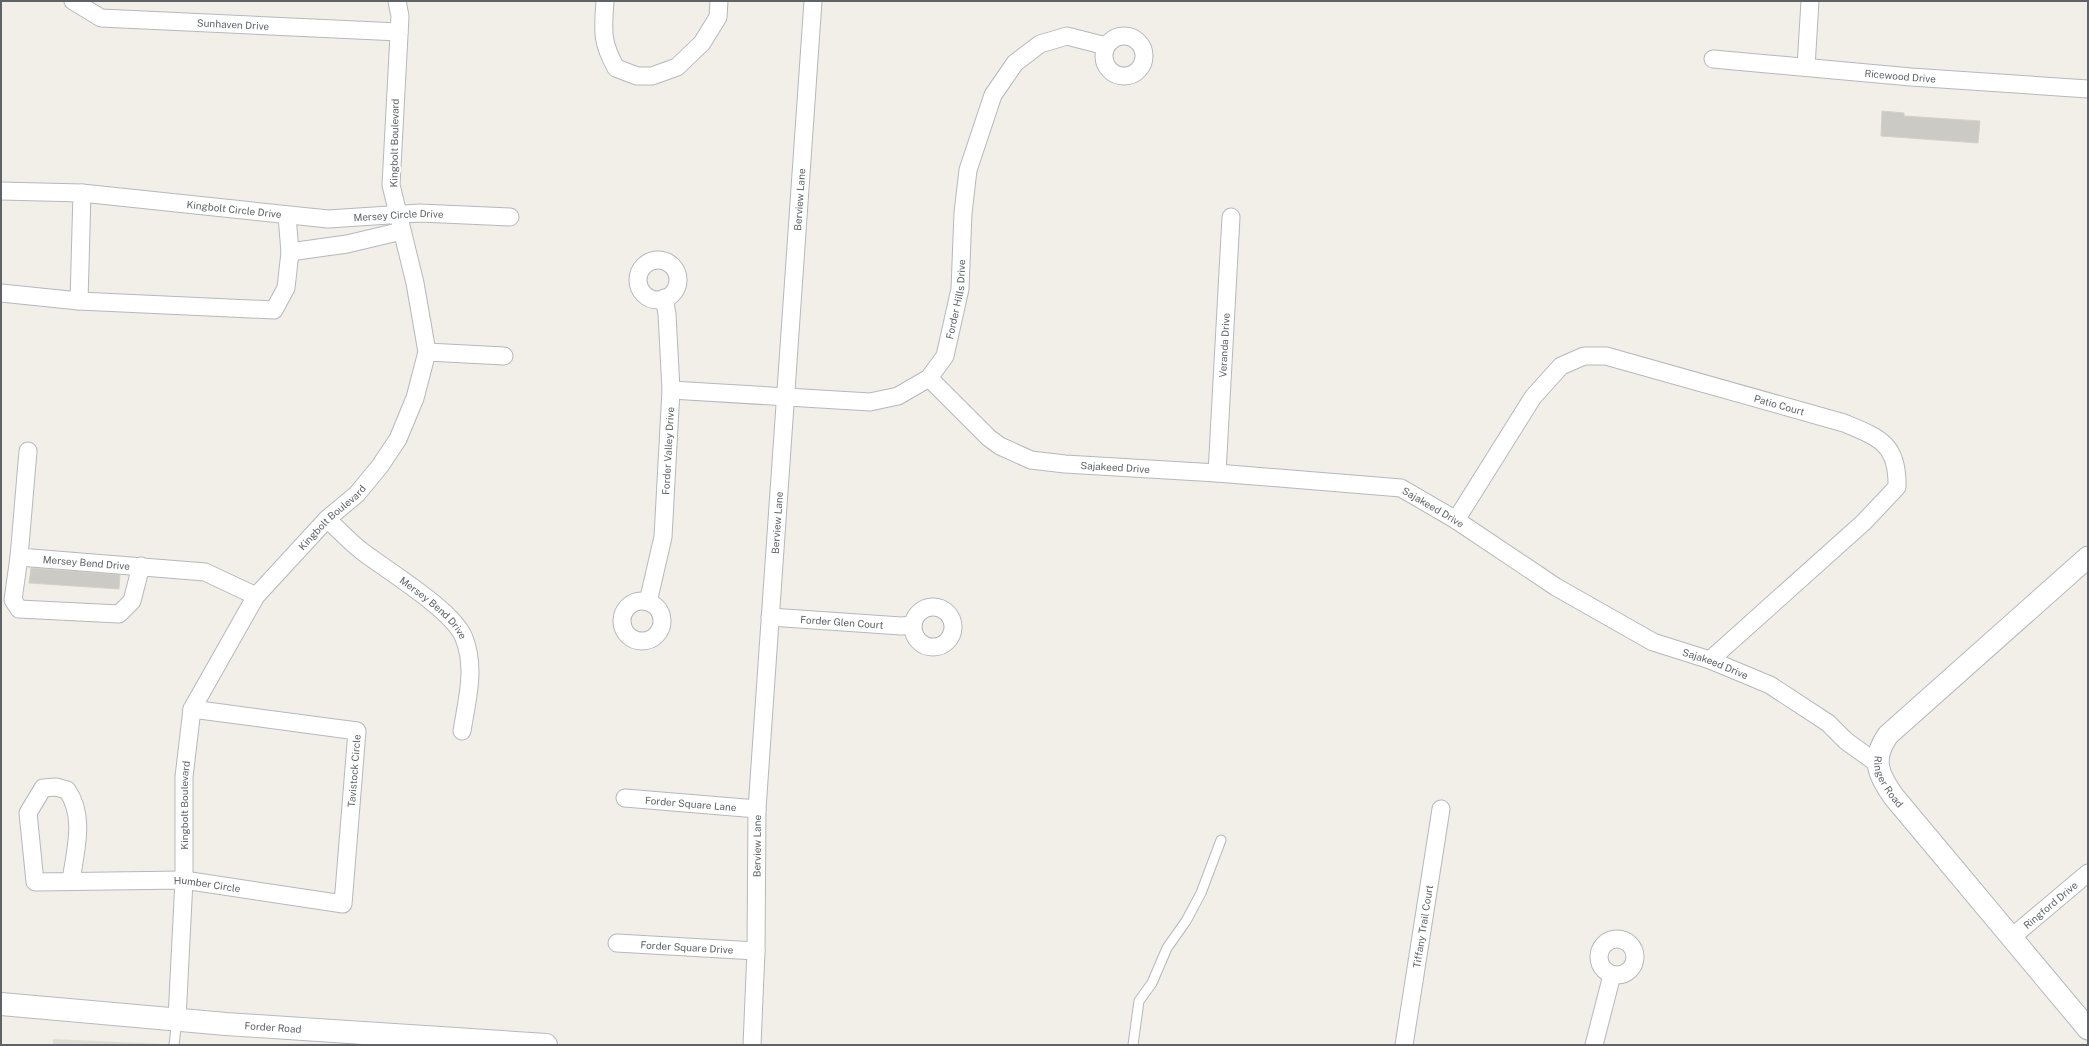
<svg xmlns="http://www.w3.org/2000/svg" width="2089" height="1046" viewBox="0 0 2089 1046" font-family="'Public Sans',sans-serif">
<rect width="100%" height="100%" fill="#f1efe8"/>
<!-- education -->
<path fill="#e1ded6" d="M53,1039L185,1045H53Z"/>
<!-- building -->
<path fill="#cccac5" stroke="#d6d1c6" d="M1882,111L1904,113V116L1980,121L1978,143L1881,136Z
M31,568L120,575L119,589L29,583Z"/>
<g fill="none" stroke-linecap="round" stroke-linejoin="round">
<!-- service casing -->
<g stroke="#b5b8bc" stroke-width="11">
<path id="service" d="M174,1045L177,1019
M1133,1045L1139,1001L1152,983L1167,948L1186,921L1201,893L1221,840"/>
</g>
<!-- minor casing -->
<g stroke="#b5b8bc" stroke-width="19">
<g id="minor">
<path id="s1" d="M73,1L101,18L399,32"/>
<path d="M605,1C603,31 601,41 616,68L637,76H652L677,67L702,43L718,17L719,1"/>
<circle cx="1124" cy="56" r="20"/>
<path id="s2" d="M1713,59L1911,77L2088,89"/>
<path d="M1806,67L1810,1"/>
<path id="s3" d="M1,191L82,193L328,219L420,213L510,217"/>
<path d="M290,252L347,244L402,231"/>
<circle cx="658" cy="280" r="20"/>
<path d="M1,293L79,301L274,310L286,288L290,252L287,216"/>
<path d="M79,301L82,193"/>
<path d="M427,352L504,356"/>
<path id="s4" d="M929,378L989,438L1000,446L1031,460L1065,464L1217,473L1401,488L1456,520L1556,587L1653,642L1710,660L1770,685L1828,723L1846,741L1878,764"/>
<path id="s5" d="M671,390L870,402L898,396L929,378L945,356L960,289L963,213L968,170L993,95L1015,63L1040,44L1067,36L1106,46"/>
<path id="s6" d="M28,451L19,557L205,572L256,596"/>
<path id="s7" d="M1217,473L1231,217"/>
<path id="s8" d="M327,519C339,530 350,542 363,552C388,571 454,611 464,638C476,668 467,700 462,731"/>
<path id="s9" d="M1456,520L1533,397L1561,366L1584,356H1606L1844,423C1880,438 1898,444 1897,487L1864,522L1710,660"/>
<path d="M19,557L13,600L19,609L119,614L132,601L141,566"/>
<circle cx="642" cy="621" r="20"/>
<path id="s10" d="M648,602L663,537L671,390L667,314L664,298"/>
<circle cx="933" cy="627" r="20"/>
<path id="s11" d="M770,617L901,626L913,625"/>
<path id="s12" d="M625,798L757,809"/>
<path id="s13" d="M71,881C75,851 86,817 67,790L56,787L43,788L28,813L35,882L184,880L343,904L357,731L192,709"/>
<path id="s14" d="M2012,937L2088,873"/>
<circle cx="1617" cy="957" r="18"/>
<path id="s15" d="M617,943L756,951"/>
<path id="s16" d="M177,1019L184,880V777L192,709L256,596L327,519L357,494L380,466L398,439L415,398L427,352L415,283L391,185L400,16L397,1"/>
<path id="s17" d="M752,1045L756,951L757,809L813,1"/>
<path id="s18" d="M1404,1045L1441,809"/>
<path d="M1594,1045L1612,975"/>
</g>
</g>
<!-- tertiary casing -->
<g stroke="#b5b8bc" stroke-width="23">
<g id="tertiary">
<path id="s19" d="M2088,557L1888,735C1871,759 1878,775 1894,797L2088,1029"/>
</g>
</g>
<!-- secondary casing -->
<g stroke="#b6babf" stroke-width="24">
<g id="secondary">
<path id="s20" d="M1,1004L226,1024L546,1045"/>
</g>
</g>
<!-- service -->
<use href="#service" stroke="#fff" stroke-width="9"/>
<!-- minor -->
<use href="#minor" stroke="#fff" stroke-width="17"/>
<!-- tertiary -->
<use href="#tertiary" stroke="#fff" stroke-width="21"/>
<!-- secondary -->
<use href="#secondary" stroke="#fff" stroke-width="22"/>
</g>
<g text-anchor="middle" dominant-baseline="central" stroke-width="4" stroke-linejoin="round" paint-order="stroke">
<!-- street labels -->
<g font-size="10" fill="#5f6368" stroke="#fff">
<text stroke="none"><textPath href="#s1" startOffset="165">Sunhaven Drive</textPath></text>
<text stroke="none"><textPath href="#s2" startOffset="188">Ricewood Drive</textPath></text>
<text transform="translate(394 143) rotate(-89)">Kingbolt Boulevard</text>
<text stroke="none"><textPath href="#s17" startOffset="847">Berview Lane</textPath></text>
<text stroke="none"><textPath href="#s3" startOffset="234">Kingbolt Circle Drive</textPath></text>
<text stroke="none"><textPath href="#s3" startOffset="399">Mersey Circle Drive</textPath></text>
<text stroke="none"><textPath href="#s5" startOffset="349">Forder Hills Drive</textPath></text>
<text stroke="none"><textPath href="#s7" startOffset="128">Veranda Drive</textPath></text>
<text stroke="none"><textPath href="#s9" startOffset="414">Patio Court</textPath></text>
<text stroke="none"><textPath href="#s10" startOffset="153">Forder Valley Drive</textPath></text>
<text stroke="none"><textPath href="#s4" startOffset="217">Sajakeed Drive</textPath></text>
<text stroke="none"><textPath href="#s4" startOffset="541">Sajakeed Drive</textPath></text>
<text stroke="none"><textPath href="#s16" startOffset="550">Kingbolt Boulevard</textPath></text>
<text stroke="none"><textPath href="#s17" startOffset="523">Berview Lane</textPath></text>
<text stroke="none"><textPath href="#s6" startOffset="174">Mersey Bend Drive</textPath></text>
<text stroke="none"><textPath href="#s8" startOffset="139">Mersey Bend Drive</textPath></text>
<text stroke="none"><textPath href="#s11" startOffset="72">Forder Glen Court</textPath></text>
<text stroke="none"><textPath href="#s4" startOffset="865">Sajakeed Drive</textPath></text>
<text stroke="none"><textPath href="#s13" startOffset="660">Tavistock Circle</textPath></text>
<text stroke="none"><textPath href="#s19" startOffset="319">Ringer Road</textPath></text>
<text stroke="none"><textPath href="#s12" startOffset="66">Forder Square Lane</textPath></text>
<text stroke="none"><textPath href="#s16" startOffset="214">Kingbolt Boulevard</textPath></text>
<text stroke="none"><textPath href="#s17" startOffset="199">Berview Lane</textPath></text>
<text stroke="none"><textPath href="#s13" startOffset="389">Humber Circle</textPath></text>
<text stroke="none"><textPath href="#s14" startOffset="50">Ringford Drive</textPath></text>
<text stroke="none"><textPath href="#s18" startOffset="120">Tiffany Trail Court</textPath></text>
<text stroke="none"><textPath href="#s15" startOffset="70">Forder Square Drive</textPath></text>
<text stroke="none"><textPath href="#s20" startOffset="273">Forder Road</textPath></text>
</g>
</g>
<!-- border -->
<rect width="2089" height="1046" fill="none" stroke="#5f6368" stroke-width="4"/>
</svg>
